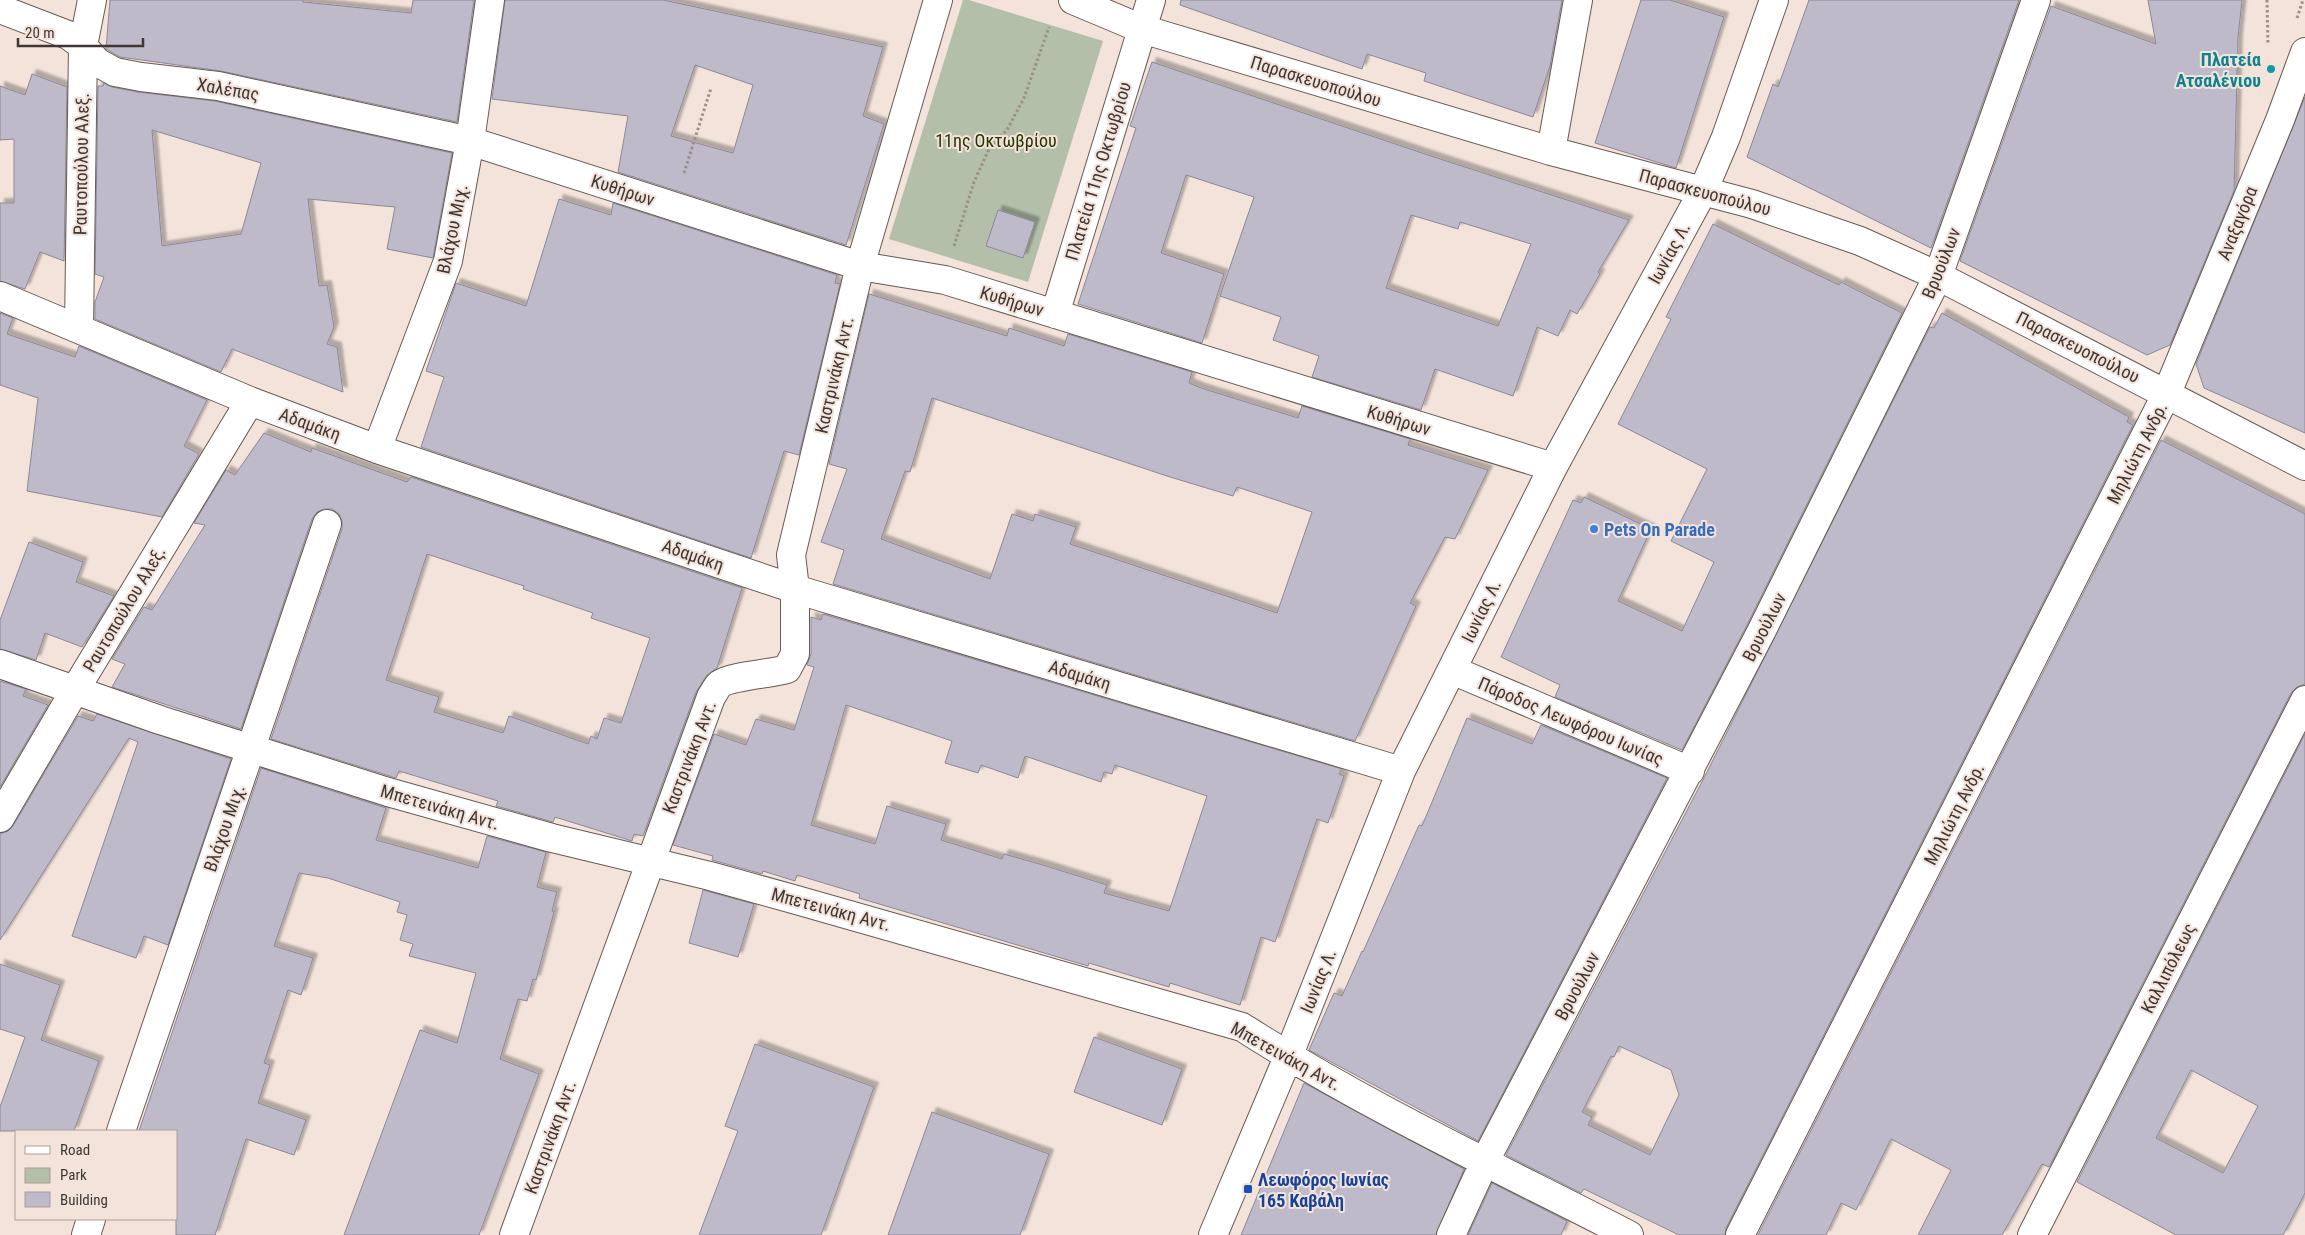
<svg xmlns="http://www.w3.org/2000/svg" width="2305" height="1235" viewBox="0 0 2305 1235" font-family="'Roboto Condensed',sans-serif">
<defs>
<filter id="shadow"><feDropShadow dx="4.5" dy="-4.5" stdDeviation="1" flood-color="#0004"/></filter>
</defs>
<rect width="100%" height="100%" fill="#f3e3db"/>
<!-- green -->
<path fill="#b4bfa9" d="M963,0H969L1103,41L1028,282L889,239Z"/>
<!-- building -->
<path fill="#bebac9" stroke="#8c8896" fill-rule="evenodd" filter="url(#shadow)" d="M110,0H303V2L411,13L413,0H474L457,122L221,71L120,57L106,49Z
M505,0H663L883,47L863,116L884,124L846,245L618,172L628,116L492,99ZM695,65L753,85L733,153L671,136Z
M1181,0H1562L1550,66L1533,117L1424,81L1426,73L1367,54L1362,69L1180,5Z
M1641,0H1670L1724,17L1676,168L1595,143Z
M1809,0H2019L1931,248L1747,157L1773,84L1778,87Z
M2148,0H2242L2238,37L2234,191L2170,345L2147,355L1960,261L2051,6L2156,44Z
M1152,62L1434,157L1629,220L1598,272L1600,274L1577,314L1570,310L1558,336L1537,327L1513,396L1435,369L1421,410L1312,377L1319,356L1273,340L1281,317L1220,296L1254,197L1186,175L1161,253L1224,274L1202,343L1078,304L1136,128L1130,126ZM1411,215L1458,229L1460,222L1531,244L1498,326L1386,288Z
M32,74L67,87L64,261L40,252L25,289L0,281V203H14V139L0,140V86L25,95Z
M104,83L112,87L138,92L215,101L452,153L433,258L387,249L395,207L308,199L319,286L327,285L334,327L327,344L337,347L343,392L232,349L221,372L95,319V302L104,277L95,274L98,86H103ZM152,130L261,163L241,234L162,246Z
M2305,97V433L2204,388L2196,364Z
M559,199L611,215L613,203L837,275L835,283L840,284L799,455L784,451L751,558L421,447L444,377L426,371L456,283L526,306Z
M998,210L1035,222L1023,258L986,246Z
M1713,224L1786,260L1839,285L1841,282L1902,313L1747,625L1682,750L1555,697L1560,685L1501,657L1573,500L1581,503L1584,497L1651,529L1618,601L1682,631L1714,562L1671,541L1707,469L1618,424L1671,319L1666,317Z
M869,294L1007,336L1009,328L1064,346L1068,334L1192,372L1189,383L1201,388L1298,418L1302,406L1410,439L1408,445L1488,470L1455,539L1445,537L1410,603L1416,606L1355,741L833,584L844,550L821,542L847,469L829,464ZM932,398L1170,477L1233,496L1237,487L1312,512L1277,613L1070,544L1076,527L1035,514L1033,521L1012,514L990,579L881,539L905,471L910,472Z
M0,313L13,318L7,334L75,357L79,346L207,400L184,446L199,454L162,517L27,491L38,398L0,385Z
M1942,313L2129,417L2127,422L2133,425L1726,1228L1725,1235H1679L1584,1189L1581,1193L1506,1155L1704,778L1930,327L1934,328ZM1619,1046L1671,1070L1679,1095L1650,1155L1588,1125L1592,1117L1582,1112L1611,1056L1614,1057Z
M264,433L311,452L312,448L407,482L411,477L742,588L717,668L707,675L696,692L643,836L634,834L632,841L555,817L553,822L496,806L498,801L399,771L396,778L271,739L342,529V521L339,514L332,509H324L317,512L312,519L241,729L112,687L125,664L112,659L144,607L152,610L205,525L194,523L226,470L235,475ZM427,554L524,586L523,589L593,613L591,618L650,638L621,723L604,718L597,739L591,736L588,744L509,716L503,733L434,712L439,697L386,680Z
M2161,440L2305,514V684L2297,687L2291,693L2049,1167L2042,1164L2002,1235H1918L1951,1170L1891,1139L1856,1210L1841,1203L1826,1235H1758Z
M29,542L83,562L76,582L114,596L82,647L45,633L36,660L0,649V620Z
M823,614L1342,769L1339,774L1344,776L1328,823L1317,819L1275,942L1261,937L1240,1005L1170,983L1169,987L1089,963L1088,966L859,898L860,894L797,875L795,881L763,871L762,874L712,860L713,856L673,845L714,734L746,745L756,719L794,730L814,667L807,665L811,654V617L821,620ZM846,705L952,741L945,763L978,773L981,765L1018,778L1025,756L1101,782L1104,772L1112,774L1115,765L1207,796L1169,911L1104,893L1107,885L1043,865L1004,854L1002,859L941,840L946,824L887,806L875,844L811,825Z
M0,681L26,689L23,696L48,705L0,787Z
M97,714L231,759L168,945L144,936L136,958L72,936L138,742L129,738L0,940V834L8,831L13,826L78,716L93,721Z
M1467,718L1532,744L1541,725L1667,778L1478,1141L1309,1050L1334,993L1342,996L1362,951L1363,952L1419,825L1422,826Z
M2305,734V1193L2283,1235H2176L2077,1182ZM2191,1070L2258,1106L2223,1173L2156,1138Z
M261,768L386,808L376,840L478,868L487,836L546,852L537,887L557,892L552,911L554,912L536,980L533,979L527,1001L518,999L500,1059L539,1074L479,1235H344L420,1030L457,1043L476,973L409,956L413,944L400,940L407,915L397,912L400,902L328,878L299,873L274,946L313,958L301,995L288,990L264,1063L270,1065L258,1103L306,1120L294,1155L246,1139L215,1235H176V1131H139Z
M703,890L754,904L738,957L689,943Z
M0,964L60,985L41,1040L99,1061L74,1131H0V1107L25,1037L0,1029Z
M1094,1037L1182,1069L1162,1125L1074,1092Z
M755,1044L874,1087L821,1235H699L738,1131L725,1126Z
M1304,1083L1464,1169L1436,1235H1241Z
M932,1112L1049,1154L1020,1235H888Z
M1492,1183L1567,1221L1561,1235H1468Z"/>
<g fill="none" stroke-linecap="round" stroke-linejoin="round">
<!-- minor casing -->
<g stroke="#685a53" stroke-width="30">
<path id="minor" d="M1073,0L1142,29L1551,151L1752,204L1860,241L1938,276L2305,466
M0,9L68,35L83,46L97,62L115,72L141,77L218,86L470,141L860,266L945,280L1553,467
M1551,151L1578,0
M0,296L250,401L377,449L795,589L1401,771
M1055,314L1151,0
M79,328L83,46L92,0
M377,449L448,261L470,141L490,0
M0,664L160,720L388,792L552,838L710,876L793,899L1242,1027C1365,1106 1499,1168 1629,1235
M1452,670L1690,771
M0,818L75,690L250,401
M121,1131L327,524
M86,1235L91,1219
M514,1235L711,697C714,693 717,686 720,684C731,676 771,674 787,669L795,654V589L791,555L860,266L938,0
M1213,1235L1288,1057L1401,771L1553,467L1703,191L1726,137L1774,0
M1451,1235L1485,1161L1761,632L1938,276L2036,0
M1740,1235L2167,393L2280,120L2305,52
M2032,1235L2305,700"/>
</g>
<!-- path -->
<path stroke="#9b8f89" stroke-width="3" stroke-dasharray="2.5 2.5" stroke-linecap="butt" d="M2267,0L2268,44
M2297,18L2303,0
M684,173L711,88
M954,246L974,182L989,149L1007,130L1024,98L1049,27"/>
<!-- minor -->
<use href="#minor" stroke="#fff" stroke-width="28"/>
</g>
<!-- markers -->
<circle fill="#0f9aa8" stroke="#f3e3db" stroke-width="2" cx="2271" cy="69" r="5"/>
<circle fill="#3f7fe0" stroke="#f3e3db" stroke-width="2" cx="1594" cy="529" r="5"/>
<rect fill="#1a4fb4" stroke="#f3e3db" stroke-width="2" x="1243" y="1184" width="10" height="10" rx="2.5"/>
<g text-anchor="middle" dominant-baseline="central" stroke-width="4" stroke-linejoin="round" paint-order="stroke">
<!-- culture labels -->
<g font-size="18" font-weight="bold" fill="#0d838f" stroke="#f3e3db" text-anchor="end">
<text x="2261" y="59">Πλατεία<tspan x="2261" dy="21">Ατσαλένιου</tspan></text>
</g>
<!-- street labels -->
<g font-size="18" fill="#3e3734" stroke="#f3e3db">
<text transform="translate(1316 81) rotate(17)">Παρασκευοπούλου</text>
<text transform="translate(228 89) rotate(10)">Χαλέπας</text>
<text transform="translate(81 164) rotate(-89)">Ραυτοπούλου Αλεξ.</text>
<text transform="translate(1098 171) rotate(-73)">Πλατεία 11ης Οκτωβρίου</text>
<text transform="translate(623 190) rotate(18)">Κυθήρων</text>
<text transform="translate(1705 192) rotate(15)">Παρασκευοπούλου</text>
<text transform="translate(2237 223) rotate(-68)">Αναξαγόρα</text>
<text transform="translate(452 229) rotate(-78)">Βλάχου Μιχ.</text>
<text transform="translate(1669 253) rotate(-61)">Ιωνίας Λ.</text>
<text transform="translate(1941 263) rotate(-68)">Βρυούλων</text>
<text transform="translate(1012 301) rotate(17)">Κυθήρων</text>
<text transform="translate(2078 347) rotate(27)">Παρασκευοπούλου</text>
<text transform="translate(834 375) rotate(-77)">Καστρινάκη Αντ.</text>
<text transform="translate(1399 420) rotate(17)">Κυθήρων</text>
<text transform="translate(310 424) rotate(20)">Αδαμάκη</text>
<text transform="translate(2137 453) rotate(-63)">Μηλιώτη Ανδρ.</text>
<text transform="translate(693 555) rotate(19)">Αδαμάκη</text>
<text transform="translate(124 609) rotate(-59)">Ραυτοπούλου Αλεξ.</text>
<text transform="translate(1481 611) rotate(-64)">Ιωνίας Λ.</text>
<text transform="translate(1764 627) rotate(-63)">Βρυούλων</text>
<text transform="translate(1080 675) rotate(17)">Αδαμάκη</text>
<text transform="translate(1571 721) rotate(23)">Πάροδος Λεωφόρου Ιωνίας</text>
<text transform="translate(689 757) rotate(-69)">Καστρινάκη Αντ.</text>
<text transform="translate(440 807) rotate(16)">Μπετεινάκη Αντ.</text>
<text transform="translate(1954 814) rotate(-63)">Μηλιώτη Ανδρ.</text>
<text transform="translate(224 828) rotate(-71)">Βλάχου Μιχ.</text>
<text transform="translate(831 909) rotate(15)">Μπετεινάκη Αντ.</text>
<text transform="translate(2168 968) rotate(-63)">Καλλιπόλεως</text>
<text transform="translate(1318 981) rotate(-68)">Ιωνίας Λ.</text>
<text transform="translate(1577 986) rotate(-62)">Βρυούλων</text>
<text transform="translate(1286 1056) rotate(29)">Μπετεινάκη Αντ.</text>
<text transform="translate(550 1137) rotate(-70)">Καστρινάκη Αντ.</text>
</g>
<!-- park labels -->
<g font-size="18" fill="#233601" stroke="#f3e3db">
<text x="996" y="140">11ης Οκτωβρίου</text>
</g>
<!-- shop labels -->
<g font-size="18" font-weight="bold" fill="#366cbe" stroke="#f3e3db" text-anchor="start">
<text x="1604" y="529">Pets On Parade</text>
</g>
<!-- transit labels -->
<g font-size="18" font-weight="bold" fill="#164399" stroke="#f3e3db" text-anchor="start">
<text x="1258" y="1179">Λεωφόρος Ιωνίας<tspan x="1258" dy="21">165 Καβάλη</tspan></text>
</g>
</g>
<!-- legend -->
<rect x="15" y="1130" width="162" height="90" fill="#f3e3db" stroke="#ab9e98"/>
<rect x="25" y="1146" width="25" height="8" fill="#ffffff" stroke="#ab9e98"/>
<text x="60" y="1155" font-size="15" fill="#3e3734">Road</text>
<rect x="25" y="1168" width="25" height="15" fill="#b4bfa9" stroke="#ab9e98"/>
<text x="60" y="1180" font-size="15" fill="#3e3734">Park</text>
<rect x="25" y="1192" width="25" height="15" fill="#bebac9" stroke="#ab9e98"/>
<text x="60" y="1205" font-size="15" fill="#3e3734">Building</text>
<!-- scale -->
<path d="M18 38v8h125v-8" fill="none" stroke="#3e3734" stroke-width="2.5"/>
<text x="25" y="38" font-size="15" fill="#3e3734" stroke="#f3e3db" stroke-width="4" paint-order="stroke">20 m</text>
</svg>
